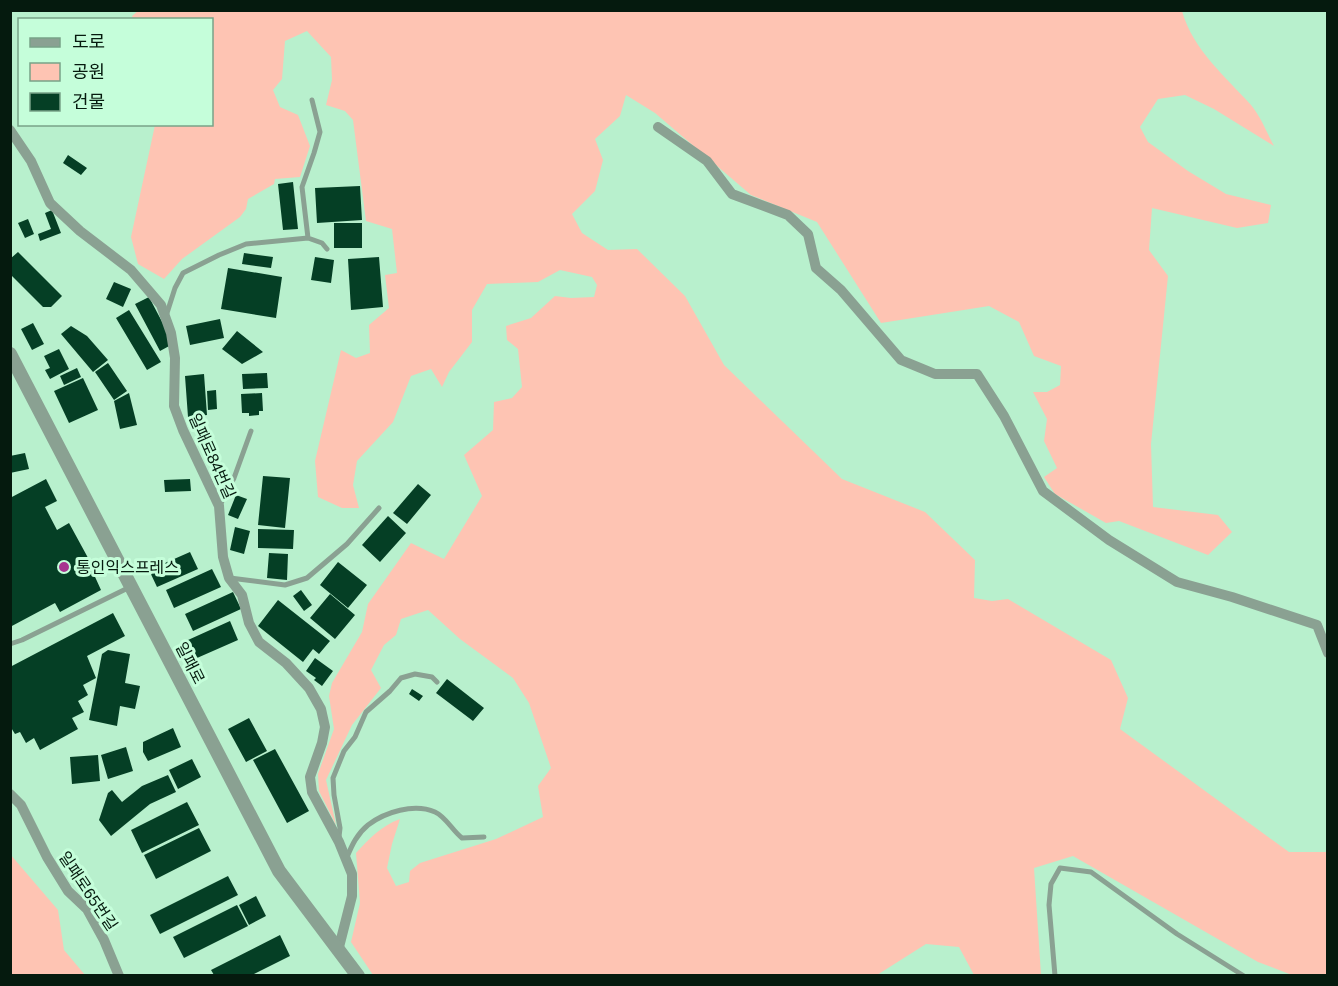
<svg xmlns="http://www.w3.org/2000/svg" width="1338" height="986" viewBox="0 0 1338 986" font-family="Helvetica,'Noto Sans KR',sans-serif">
<rect width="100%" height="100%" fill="#b8f0cd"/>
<!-- green -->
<path fill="#fec4b3" d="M138,11H1182C1193,50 1225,76 1251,105C1261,117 1267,133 1274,146L1214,109L1185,95L1158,99L1140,127L1148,142L1188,171L1226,194L1271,205L1268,223L1237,228L1152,208L1149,250L1168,276L1151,444L1153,507L1218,515L1232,532L1208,555L1119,521L1106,523L1055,494L1044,477L1057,468L1044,441L1047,419L1033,392H1047L1060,385L1061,366L1034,356L1019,322L989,306L881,323L817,222L751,195L655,113L626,95L620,116L595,139L603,160L595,191L572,214L582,233L608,250L637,249L685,296L724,365L842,479L925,512L975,560L974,598L992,601L1008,599L1111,660L1128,698L1120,729L1289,852H1327V975H1292L1258,962L1073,856L1034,868L1041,975H974L959,947L926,944L877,975H373L351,942L360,903L356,853C370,838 381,826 400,819L392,844L387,868L396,886L409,882L410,871L420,863L496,839L543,817L538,786L551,768L529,703L513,678L460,639L428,610L401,619L396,635L384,645L371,670L381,688L352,725L326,780L336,825L319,791L318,774L334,729L329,696L332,683L362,632L368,604L411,543L444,559L482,496L464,455L493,430L494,402L512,398L522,387L518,349L507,340L506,326L531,318L555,296L571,298L594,297L597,285L592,277L560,270L538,282L487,284L472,310V342L449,372L442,387L431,369L411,376L393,422L357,461L353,485L359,508H342L318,497L315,461L341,350L356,358L370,353L369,325L389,308L385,275L397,273L392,229L366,221L353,120L345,111L326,105L332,80L331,57L307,31L285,41L282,79L273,90L280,107L298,115L310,146L300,177L275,179L274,184L248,199L246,209L240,217L182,259L164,279L138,264L131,237L155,125L212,124V20L133,19L132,16Z
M10,854L58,910L64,950L85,975H11Z"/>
<!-- building -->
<path fill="#053f25" d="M68,155L87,168L81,175L63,163Z
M293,182L298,229L283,230L278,184Z
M360,186L362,220L317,223L315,188Z
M52,210L61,233L40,241L38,234L51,229L45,213Z
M28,219L34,234L25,238L18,223Z
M334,223H362V248H334Z
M18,252L62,296L51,307H43L10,274V259Z
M244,253L273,257L271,268L242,264Z
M315,257L334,260L331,283L311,280Z
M379,257L383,307L351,310L348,259Z
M228,268L282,277L276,318L221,309Z
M114,282L131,289L123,307L106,299Z
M149,297L169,335L171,345L160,351L135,304Z
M129,310L161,362L147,370L116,318Z
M220,319L224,338L190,345L186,326Z
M33,323L44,344L32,350L21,329Z
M71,326L87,336L108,360L93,372L61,334Z
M237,331L263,352L242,364L222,349Z
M59,349L69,369L50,379L45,370L50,368L44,356Z
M108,363L127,391L114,400L95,372Z
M77,368L81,377L64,385L60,376Z
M267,373L268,388L243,389L242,374Z
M204,374L207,415L188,417L185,376Z
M83,378L98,410L69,423L54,391Z
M216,390L217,409L208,410L207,391Z
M129,393L137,425L120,429L114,401Z
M262,393L263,411H259V415L249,416V413H242L241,394Z
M25,453L29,469L10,473V456Z
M263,476L290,478L285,528L258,525Z
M46,479L57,501L45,507L57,530L69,523L93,567L91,568L101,590L60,612L55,603L10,627V498Z
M190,479L191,491L165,492L164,480Z
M418,484L431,495L407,524L393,513Z
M236,495L247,499L238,519L228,515Z
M388,516L406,533L380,562L362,545Z
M235,527L250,531L244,554L230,550Z
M258,529L294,530L293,549L258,548Z
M190,552L198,569L157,587L149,570Z
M269,553L288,554L287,580L267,578Z
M338,562L367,585L348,608L320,585Z
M212,569L221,587L174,608L166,590Z
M301,590L312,605L304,611L293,596Z
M233,592L241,609L193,631L185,614Z
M330,594L355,615L335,639L310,618Z
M278,600L330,641L319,654L313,649L303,662L258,626Z
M113,613L125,636L87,656L96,678L83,685L88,695L78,701L84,712L72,718L78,729L40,750L34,738L26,743L20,732L15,734L10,726V667Z
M230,621L238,640L197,658L188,640Z
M108,650L130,654L125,683L140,686L135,709L120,706L117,726L89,720L102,654Z
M315,658L333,671L322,686L314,680L316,678L306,671Z
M447,679L484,708L473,721L436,693Z
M412,689L423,696L419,701L409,694Z
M249,718L267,751L246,762L228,729Z
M173,728L181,747L148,761L143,752V742Z
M126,747L133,771L108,779L101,755Z
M275,749L309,811L287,823L253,760Z
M98,755L100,781L72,784L70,757Z
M192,759L201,777L178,789L169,770Z
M168,775L176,792L150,804L111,836L99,820L108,793L112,790L122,802L142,786Z
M187,802L199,825L142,853L131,830Z
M199,828L211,851L156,879L144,855Z
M228,876L238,895L160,934L150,915Z
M256,896L266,916L249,925L239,905Z
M237,905L248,926L184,958L173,937Z
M280,935L290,956L252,975H214L211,970Z"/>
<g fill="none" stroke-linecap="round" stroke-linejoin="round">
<!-- service -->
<path stroke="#8aa192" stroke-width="5" d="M308,238L322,243L327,249
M167,313L175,288L183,273L219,255L246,244L308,238L302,187L314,153L320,132L312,100
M220,505L234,478L251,431
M230,578L285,585L307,578L347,544L379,508
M10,644L22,640L130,587
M339,837L340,828L334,795L333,778L344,751L355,737L366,712L390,691L401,678L415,674L432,677L437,682
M347,857C352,845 357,834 368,825C385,812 414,803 435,812C446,817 452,830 462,838L484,837
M1055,976L1049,905L1051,884L1060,868L1091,872L1177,934L1244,976"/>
<!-- minor -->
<path stroke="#8aa192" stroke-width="10" d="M658,127L707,161L732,194L788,215L808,234L816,268L841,290L901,360L935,374H977L1004,416L1043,491L1109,540L1177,582L1232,597L1317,625L1328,653
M10,130L31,161L50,203L80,231L131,270L161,305L171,333L175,358L174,406L183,430L219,506L223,557L229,578L242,595L249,623L259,642L286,663L309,688L321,709L325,727L322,743L310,777L312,792L339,842L352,874V896L338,951
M10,794L21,805L47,857L68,891L87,909L104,940L119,976"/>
<!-- tertiary -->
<path stroke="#8aa192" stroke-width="14" d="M10,354L279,871L358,976"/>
</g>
<!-- markers -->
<circle fill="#a7348f" stroke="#c5feda" stroke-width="2" cx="64" cy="567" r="6"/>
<g text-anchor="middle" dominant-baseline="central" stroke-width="6" stroke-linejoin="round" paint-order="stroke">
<!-- street labels -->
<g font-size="16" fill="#051a0e" stroke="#c5feda">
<text transform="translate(212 456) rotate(66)">일패로84번길</text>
<text transform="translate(190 663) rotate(63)">일패로</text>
<text transform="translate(88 891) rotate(56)">일패로65번길</text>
</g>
<!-- poi labels -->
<g font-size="16" fill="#051a0e" stroke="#c5feda" text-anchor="start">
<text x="76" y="567">통인익스프레스</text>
</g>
</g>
<!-- border -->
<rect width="1338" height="986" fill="none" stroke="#051a0e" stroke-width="24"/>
<!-- legend -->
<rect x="18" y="18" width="195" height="108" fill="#c5feda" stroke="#78a388" stroke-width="1.5"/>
<rect x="30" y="38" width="30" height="9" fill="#8aa192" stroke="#78a388" stroke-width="1.5"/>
<text x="72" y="48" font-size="18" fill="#051a0e">도로</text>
<rect x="30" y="63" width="30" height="18" fill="#fec4b3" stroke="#78a388" stroke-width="1.5"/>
<text x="72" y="78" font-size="18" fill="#051a0e">공원</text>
<rect x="30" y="93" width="30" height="18" fill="#053f25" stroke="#78a388" stroke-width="1.5"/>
<text x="72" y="108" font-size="18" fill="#051a0e">건물</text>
</svg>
